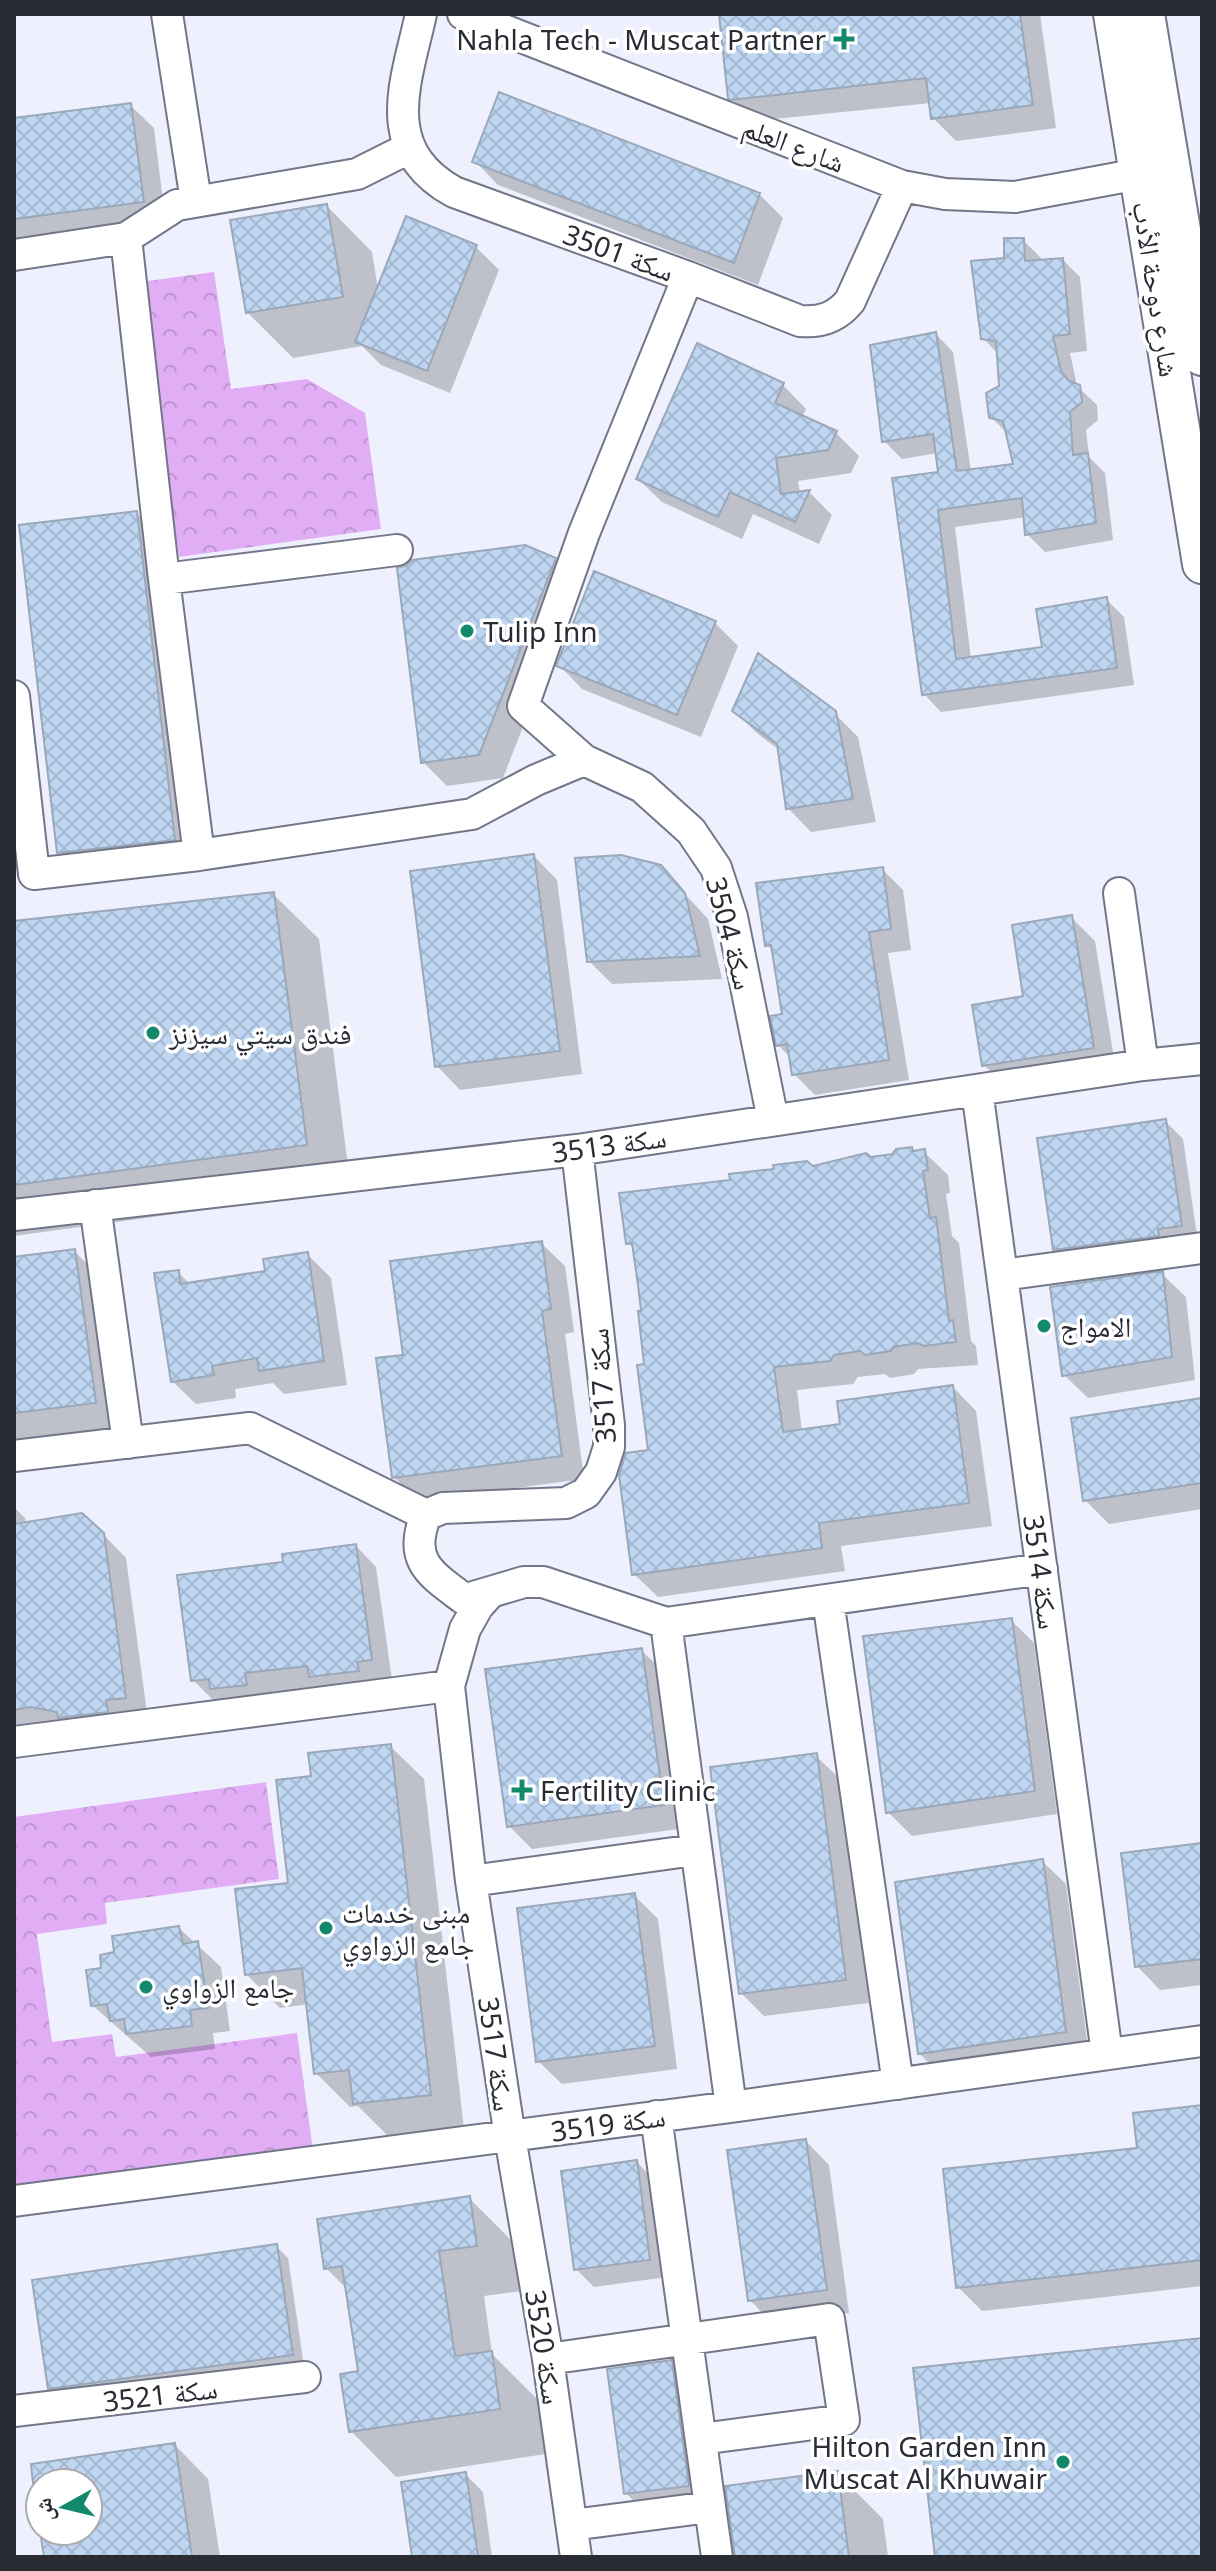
<svg xmlns="http://www.w3.org/2000/svg" width="1216" height="2571" viewBox="0 0 1216 2571" font-family="'Noto Sans','Noto Naskh Arabic',sans-serif">
<defs>
<pattern id="park-crowns" width="20" height="18" patternUnits="userSpaceOnUse" patternTransform="scale(2)"><rect width="20" height="18" fill="#e1adf5"/><path d="M2 6a3 3 0 1 1 6 0M12 15a3 3 0 1 1 6 0" fill="none" stroke="#c195d3"/></pattern>
<pattern id="building-cross-hatch" width="8" height="8" patternUnits="userSpaceOnUse" patternTransform="scale(2)"><rect width="8" height="8" fill="#bfd6f2"/><path d="M0 0l8 8M0 8l8-8" fill="none" stroke="#a4b8d0"/></pattern>
</defs>
<rect width="100%" height="100%" fill="#eef1fd"/>
<!-- park -->
<path fill="url(#park-crowns)" d="M214,272L231,389L307,379L365,413L381,529L179,557L140,282Z
M266,1782L279,1879L105,1903L107,1924L37,1934L52,2042L112,2034L116,2057L297,2033L313,2151L14,2191V1817Z"/>
<!-- shadow -->
<path fill="#0003" d="M721,14H1040L1056,128L956,141L933,118L931,103L754,121L730,98Z
M130,105L154,128L166,225L14,244V120Z
M475,161L759,194L783,218L758,285L498,185Z
M327,206L372,252L378,289L476,247L499,270L450,393L381,365L362,346L293,358L247,312Z
M1023,240L1041,258V261L1063,260L1080,277L1087,351L1070,353L1077,386L1097,405L1098,420L1086,430L1089,457L1105,473L1113,540L1045,552L1027,534L1026,517L955,527L971,659L1045,648L1106,599L1124,617L1134,685L941,712L924,694L940,473L938,453L902,459L884,441L936,334L953,352L971,471L1015,465L1008,434L991,417L1001,387L998,354L983,338L1006,259Z
M783,385L806,409L802,417L836,433L859,456L851,473L798,481L800,493L809,492L832,515L819,544L753,514L742,539L662,502L638,479Z
M136,513L160,537L198,863L83,876L59,852Z
M555,559L579,583L503,778L447,786L423,762Z
M715,623L738,646L701,737L582,689L559,665Z
M734,711L834,713L858,737L876,822L811,832L788,808L779,750L758,734Z
M534,856L557,880L582,1074L460,1090L437,1066Z
M660,867L708,919L722,979L612,984L589,961Z
M882,869L903,890L911,950L888,953L909,1080L815,1095L794,1074L791,1058L778,1045L784,1016L774,952L767,945Z
M273,894L319,939L351,1190L14,1236V923Z
M1071,917L1095,941L1116,1071L1007,1088L984,1065Z
M1165,1121L1183,1139L1198,1243L1073,1267L1055,1249Z
M912,1149L916,1153L924,1152L948,1175L950,1193L946,1194L952,1236L959,1243L971,1341L976,1346L978,1365L918,1369L914,1374L890,1378L885,1374L858,1377L853,1384L797,1390L802,1431L842,1425L953,1387L976,1411L992,1526L841,1546L845,1571L658,1597L634,1574L650,1452L643,1312L636,1251L628,1243L732,1181L893,1156Z
M541,1243L565,1266L574,1332L565,1334L584,1479L418,1501L394,1477L405,1357Z
M74,1251L108,1284L129,1436L14,1451V1259Z
M307,1254L331,1278L347,1385L284,1394L273,1383L235,1389L236,1398L196,1404L172,1381L178,1272L190,1284L267,1273Z
M1162,1274L1186,1297L1195,1380L1088,1398L1064,1375Z
M1202,1400V1509L1109,1524L1085,1500Z
M14,1507L25,1518L26,1524L103,1534L126,1558L148,1720L14,1735Z
M356,1546L376,1567L392,1680L332,1697L320,1686L265,1693L266,1705L214,1701L193,1680L285,1563Z
M1011,1620L1034,1643L1057,1814L912,1836L888,1812Z
M641,1650L665,1673L686,1828L532,1849L509,1826Z
M390,1746L424,1779L464,2129L389,2137L358,2106L350,2107L316,2073L309,2004L280,2008L246,1974L290,1885L313,1778Z
M816,1756L840,1779L869,2003L764,2016L741,1993Z
M1202,1845V1985L1160,1990L1137,1966Z
M1042,1861L1066,1884L1089,2055L943,2077L919,2053Z
M634,1895L658,1919L677,2069L562,2084L538,2061Z
M179,1928L221,1967L230,2031L213,2033L215,2049L151,2057L92,2005L104,1970L117,1953Z
M1202,2107V2286L982,2311L958,2287L1139,2150Z
M806,2141L829,2165L849,2313L773,2324L750,2300Z
M637,2162L654,2180L667,2277L594,2287L576,2269Z
M469,2198L515,2244L522,2291L484,2296L492,2354L537,2399L545,2454L396,2477L351,2431L360,2373L348,2290L326,2268Z
M276,2246L288,2258L304,2366L62,2400L50,2388Z
M671,2362L694,2385L711,2508L649,2517L626,2493Z
M175,2445L208,2479L220,2557H46L42,2531H88V2483H40V2515L33,2466Z
M837,2473L883,2519L888,2557H735Z
M465,2474L483,2492L492,2557H414Z"/>
<!-- building -->
<path fill="url(#building-cross-hatch)" stroke="#9aa8b9" stroke-width="2" d="M719,14H1020L1033,105L931,119L926,78L731,100L728,99Z
M499,92L760,193L734,263L472,162Z
M131,103L144,202L14,219V118Z
M327,204L343,297L246,313L230,220Z
M406,216L477,245L427,371L355,342Z
M1004,238H1024L1025,261L1063,258L1070,334L1053,336L1061,371L1069,381L1080,385L1082,402L1070,412L1073,455L1088,453L1096,523L1025,535L1022,498L938,510L956,659L1042,647L1036,609L1107,597L1117,668L922,695L892,478L938,472L933,434L882,442L870,345L936,332L957,471L1013,464L1003,421L989,418L986,393L999,386L996,341L981,339L971,261L1004,258Z
M697,343L784,383L775,403L837,431L828,450L776,458L781,494L810,490L795,522L730,492L718,517L636,479Z
M137,511L175,840L57,853L19,525Z
M525,545L556,558L479,755L421,763L397,568L407,565L412,560Z
M594,571L716,621L677,715L556,666Z
M758,653L836,711L853,799L786,809L777,744L732,711Z
M534,854L560,1051L435,1067L410,871Z
M621,855L661,865L685,893L700,956L587,962L575,858Z
M883,867L891,929L869,932L889,1060L792,1075L787,1044L776,1046L770,1016L782,1014L771,945L765,946L756,883Z
M274,892L307,1145L14,1185V921Z
M1072,915L1094,1048L982,1066L972,1005L1023,996L1012,925Z
M1166,1119L1182,1226L1158,1229L1159,1236L1053,1250L1037,1138Z
M912,1147L913,1151L925,1149L928,1170L923,1171L930,1218L936,1217L949,1321L953,1320L956,1342L924,1346L918,1343L894,1347L891,1351L865,1355L860,1351L834,1355L830,1361L774,1367L783,1432L840,1424L837,1401L953,1385L969,1503L819,1523L822,1548L632,1575L619,1475L626,1453L648,1450L637,1365L644,1364L638,1311H641L638,1285L632,1243L626,1244L619,1193L730,1180L729,1174L774,1169L773,1165L807,1161L813,1166L866,1153L871,1157L892,1154L896,1149Z
M542,1241L551,1309L542,1311L562,1456L392,1478L376,1358L403,1355L390,1261Z
M75,1249L96,1403L14,1413V1257Z
M308,1252L324,1361L259,1371L257,1358L212,1366L214,1375L171,1382L154,1273L179,1270L180,1284L265,1271L263,1259Z
M1163,1271L1172,1357L1062,1376L1050,1287Z
M1202,1398V1483L1083,1501L1071,1418Z
M82,1513L104,1533L126,1698L106,1700L108,1712L58,1718L57,1712L31,1707L14,1710V1524Z
M356,1544L372,1660L357,1662L359,1671L309,1677L307,1666L245,1673L247,1685L210,1689L209,1679L191,1681L177,1575L283,1562L282,1554Z
M1012,1618L1035,1791L886,1813L863,1636Z
M642,1648L664,1805L507,1827L485,1669Z
M391,1744L431,2095L353,2104L349,2070L314,2074L302,1968L245,1975L235,1889L288,1883L276,1780L311,1776L308,1753Z
M817,1753L846,1980L739,1994L710,1767Z
M1202,1843V1959L1135,1967L1121,1853Z
M1043,1859L1066,2032L918,2054L895,1882Z
M635,1893L655,2046L536,2062L517,1908Z
M179,1926L183,1944L198,1941L208,2008L190,2010L192,2026L126,2034L124,2019L110,2021L107,2004L91,2006L86,1970L101,1968L100,1955L114,1952L112,1936Z
M1202,2105V2260L956,2288L943,2169L1137,2148L1133,2113Z
M806,2139L827,2290L748,2301L727,2150Z
M637,2160L650,2260L574,2270L561,2171Z
M470,2196L477,2246L439,2251L455,2356L492,2351L500,2409L349,2432L340,2374L358,2371L342,2266L324,2269L317,2219Z
M277,2244L293,2355L48,2389L32,2280Z
M1202,2338V2557H935L913,2368Z
M672,2360L689,2486L624,2494L607,2369Z
M175,2443L192,2557H44L40,2531H88V2483H33L31,2464Z
M838,2471L849,2557H735L725,2486Z
M466,2472L478,2557H412L401,2482Z"/>
<g fill="none" stroke-linecap="round" stroke-linejoin="round">
<!-- minor casing -->
<g stroke="#727688" stroke-width="34">
<path id="minor" d="M167,14L196,201
M421,14C406,83 377,149 454,192L688,277L800,321C821,323 837,317 850,301L902,186
M463,14L902,186L945,194L1015,197L1139,174
M126,238L177,205L357,174L409,148
M14,255L126,238L164,579L199,855
M688,277L584,533L523,706L584,760L642,787L691,831L716,868L732,917L773,1120
M164,579L397,550
M14,696L34,874L199,855L472,814L536,780L584,760
M1119,893L1143,1065
M977,1090L1107,2054
M95,1205L128,1443
M14,1215L577,1150L1143,1065L1202,1059
M1002,1275L1202,1248
M14,1456L250,1428L426,1515
M488,1595L478,1606L465,1629L449,1686L471,1881L510,2137L548,2359L576,2557
M470,1598L524,1582H543L666,1623L1042,1569
M464,1599C431,1574 407,1561 426,1515L443,1508L566,1503L586,1493L601,1472L609,1447V1425L577,1150
M828,1600L898,2084
M666,1623L731,2107
M14,1742L449,1686
M471,1881L695,1850
M656,2116L717,2557
M14,2201L731,2107L1202,2041
M548,2359L829,2319L844,2420L701,2439
M14,2411L305,2377
M572,2525L710,2507"/>
</g>
<!-- major casing -->
<g stroke="#727688" stroke-width="42">
<path id="major" d="M1113,14L1202,564
M1145,14L1202,356"/>
</g>
<!-- minor -->
<use href="#minor" stroke="#fff" stroke-width="30"/>
<!-- major -->
<use href="#major" stroke="#fff" stroke-width="38"/>
</g>
<!-- markers -->
<g fill="#12896b" stroke="#fff" stroke-width="3">
<path d="M840 27h8v8h8v8h-8v8h-8v-8h-8v-8h8z"/>
<circle cx="467" cy="631" r="8"/>
<circle cx="153" cy="1033" r="8"/>
<circle cx="1044" cy="1326" r="8"/>
<path d="M518 1778h8v8h8v8h-8v8h-8v-8h-8v-8h8z"/>
<circle cx="326" cy="1928" r="8"/>
<circle cx="146" cy="1987" r="8"/>
<circle cx="1063" cy="2462" r="8"/>
</g>
<g text-anchor="middle" dominant-baseline="central" stroke-width="7" stroke-linejoin="round" paint-order="stroke">
<!-- poi labels -->
<g font-size="28" fill="#2a2c34" stroke="#fff" text-anchor="start">
<text x="826" y="39" text-anchor="end">Nahla Tech - Muscat Partner</text>
<text x="483" y="631">Tulip Inn</text>
<text x="169" y="1033">فندق سيتي سيزنز</text>
<text x="1060" y="1326">الامواج</text>
<text x="540" y="1790">Fertility Clinic</text>
<text x="342" y="1912">مبنى خدمات<tspan x="342" dy="32">جامع الزواوي</tspan></text>
<text x="162" y="1987">جامع الزواوي</text>
<text x="1047" y="2446" text-anchor="end">Hilton Garden Inn<tspan x="1047" dy="32">Muscat Al Khuwair</tspan></text>
</g>
<!-- street labels -->
<g font-size="28" fill="#2a2c34" stroke="#fff">
<text transform="translate(794 144) rotate(21)">شارع العلم</text>
<text transform="translate(619 252) rotate(20)">سكة 3501</text>
<text transform="translate(1157 289) rotate(81)">شارع دوحة الأدب</text>
<text transform="translate(731 933) rotate(75)">سكة 3504</text>
<text transform="translate(609 1144) rotate(-8)">سكة 3513</text>
<text transform="translate(601 1386) rotate(-94)">سكة 3517</text>
<text transform="translate(1042 1572) rotate(82)">سكة 3514</text>
<text transform="translate(497 2054) rotate(82)">سكة 3517</text>
<text transform="translate(608 2123) rotate(-8)">سكة 3519</text>
<text transform="translate(545 2347) rotate(81)">سكة 3520</text>
<text transform="translate(160 2394) rotate(-7)">سكة 3521</text>
</g>
</g>
<!-- border -->
<rect width="1216" height="2571" fill="none" stroke="#2a2c34" stroke-width="32"/>
<!-- north arrow -->
<g transform="translate(64 2507) rotate(262)"><circle r="38" fill="#ffffff" stroke="#aaabae" stroke-width="2"/>
<path d="M0-6L14 30L0 20L-14 30Z" fill="#12896b"/>
<text y="-12" font-size="22" font-weight="bold" text-anchor="middle" fill="#2a2c34">ش</text>
</g>
</svg>
